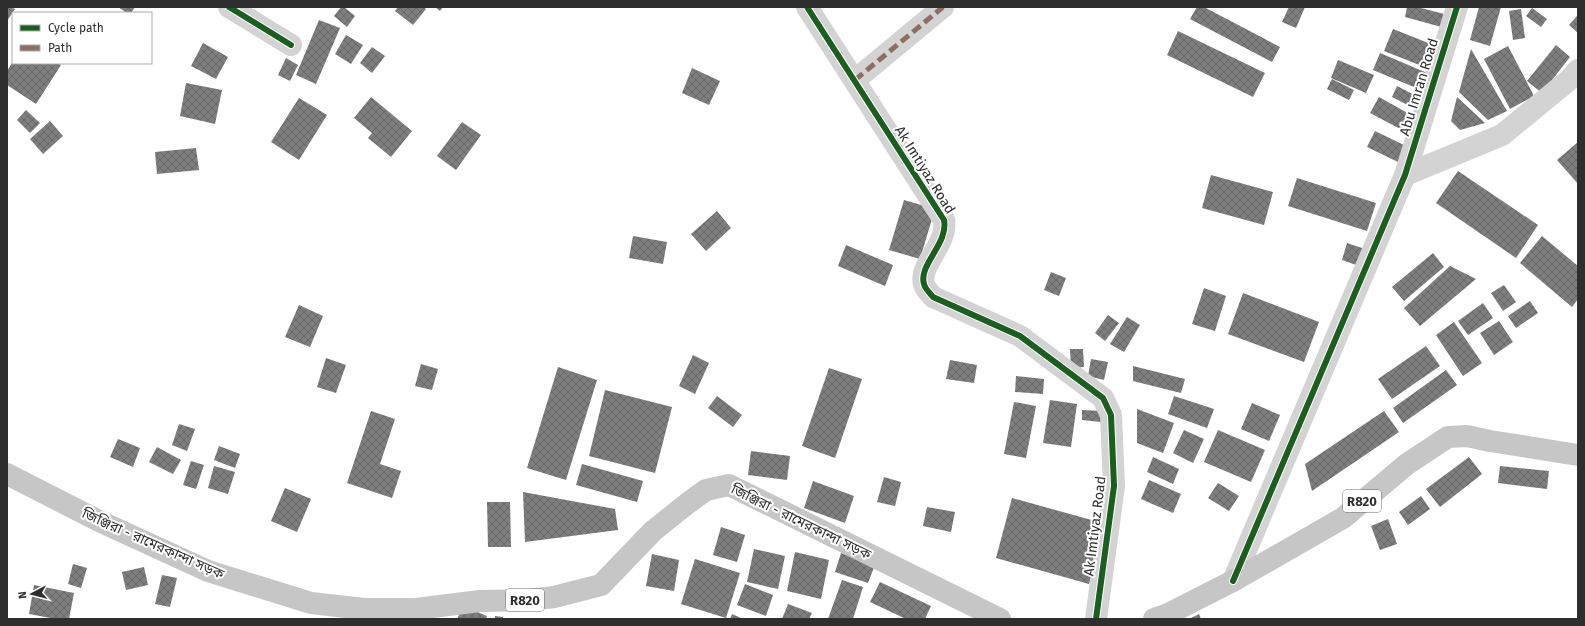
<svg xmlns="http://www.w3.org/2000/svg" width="1585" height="626" viewBox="0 0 1585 626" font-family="'Fira Sans','Noto Sans Bengali',sans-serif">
<defs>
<pattern id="building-cross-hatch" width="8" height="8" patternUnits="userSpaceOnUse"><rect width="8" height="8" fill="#7e7e7e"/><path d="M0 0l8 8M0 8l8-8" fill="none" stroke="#686868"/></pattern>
</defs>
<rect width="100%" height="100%" fill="#fff"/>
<!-- building -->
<path fill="url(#building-cross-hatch)" d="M7,7H11L15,9L7,21Z
M118,7H135L131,13H127Z
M341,7H344L355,16L347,27L334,16Z
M398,7H423L426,9L413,25L395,11Z
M435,7H443L440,11Z
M1197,7H1204L1280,47L1272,62L1190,19Z
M1289,7H1305L1296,28L1282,22Z
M1407,7H1417L1448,15L1445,28L1405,17Z
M1479,7H1501L1490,46L1470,40Z
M1532,8L1547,19L1541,27L1526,16Z
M1521,9L1525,38L1513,40L1509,11Z
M1577,16L1578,17V33L1569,25Z
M319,20L340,28L316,84L296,75Z
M1393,29L1441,48L1432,70L1384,51Z
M1178,31L1265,73L1253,97L1167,55Z
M346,35L363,45L351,64L335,54Z
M203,43L228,57L216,79L191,66Z
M1556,45L1570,57L1542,93L1527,81Z
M1508,46L1534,96L1510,109L1484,59Z
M372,47L385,56L372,73L360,63Z
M1471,49L1507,111L1488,120L1459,92Z
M1380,53L1432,75L1426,92L1373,70Z
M286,58L298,65L290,81L278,75Z
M1338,60L1374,75L1366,93L1331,78Z
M12,63H58L61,65L36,104L7,85V71Z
M692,68L720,81L709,105L682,93Z
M1332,79L1354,90L1349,100L1327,89Z
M186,83L222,90L215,124L180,116Z
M1397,86L1426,101L1421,112L1392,97Z
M371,97L412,131L391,157L368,138L372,133L354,118Z
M1379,97L1413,116L1404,131L1370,113Z
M1457,97L1485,123L1460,130L1451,121Z
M299,98L327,115L299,160L271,142Z
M26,110L40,123L30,133L17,120Z
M50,121L63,136L43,154L30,139Z
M462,122L481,135L456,170L437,156Z
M1375,131L1406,146L1398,162L1367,147Z
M1578,142V184L1557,160Z
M196,148L199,170L157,174L155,152Z
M1458,171L1538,225L1516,258L1436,203Z
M1211,175L1273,192L1264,225L1202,208Z
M1297,178L1376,203L1367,231L1288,206Z
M904,200L935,209L920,259L889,250Z
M717,211L731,228L706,251L691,234Z
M633,236L667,242L663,264L629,258Z
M1542,236L1578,266V299L1572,307L1520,263Z
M1347,243L1365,249L1359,266L1342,260Z
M846,245L893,265L885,286L838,266Z
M1433,253L1444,267L1404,301L1392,287Z
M1450,266L1476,279L1420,326L1404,308Z
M1051,272L1066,278L1059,296L1044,290Z
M1504,285L1516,302L1503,311L1491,293Z
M1204,288L1226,296L1215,331L1192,324Z
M1243,293L1319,322L1304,362L1228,334Z
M1530,301L1538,313L1516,328L1508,316Z
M1483,303L1493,318L1468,335L1458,321Z
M299,305L323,316L310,347L285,337Z
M1108,315L1119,323L1105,341L1095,333Z
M1127,317L1140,325L1124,352L1110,344Z
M1499,321L1513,342L1494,355L1480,333Z
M1454,322L1482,363L1463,376L1436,335Z
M1426,346L1440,366L1392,399L1378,379Z
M1070,349H1083L1084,367L1071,368Z
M693,355L709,363L695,394L679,386Z
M326,358L346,365L336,393L317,387Z
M1091,359L1108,362L1104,380L1088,376Z
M950,360L977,365L974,383L946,379Z
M421,364L438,369L432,390L415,386Z
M1133,366L1185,379L1181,393L1133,381Z
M558,367L597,380L566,480L527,468Z
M829,368L862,379L835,458L802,446Z
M1446,370L1457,385L1403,423L1393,408Z
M1016,376L1044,379L1043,394L1015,392Z
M605,390L672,407L655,473L589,456Z
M717,396L742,415L733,427L708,408Z
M1174,396L1214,409L1207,428L1168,414Z
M1050,400L1077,404L1071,447L1043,443Z
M1014,402L1036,406L1026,458L1004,454Z
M1252,403L1280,415L1269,441L1241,429Z
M1137,409L1174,423L1163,453L1137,443Z
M1082,410L1102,411L1101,422L1082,420Z
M371,411L395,419L380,464L401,471L392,498L347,483Z
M1384,411L1399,432L1312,491L1305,464Z
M179,424L195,429L187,451L172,445Z
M1184,430L1204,439L1193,463L1173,453Z
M1218,430L1265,450L1251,482L1204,462Z
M118,439L140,448L133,467L110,457Z
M219,446L240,454L235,468L214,460Z
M157,447L181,460L173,474L149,462Z
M751,451L790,456L787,480L748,475Z
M1153,457L1179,469L1173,484L1147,472Z
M1469,457L1482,474L1440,507L1426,489Z
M191,461L204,465L196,489L183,485Z
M582,464L643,481L637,502L576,485Z
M214,466L235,472L228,494L208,488Z
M1500,466L1549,471L1547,489L1498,483Z
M884,477L901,482L895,506L877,502Z
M1149,480L1181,494L1173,513L1141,499Z
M813,481L854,496L845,523L804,508Z
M1218,483L1239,496L1229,511L1208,498Z
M285,488L311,499L297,532L271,521Z
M523,492L615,509L618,530L525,542Z
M1421,496L1430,509L1408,525L1399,512Z
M1012,498L1106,524L1089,584L996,558Z
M487,502H510L511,547H488Z
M927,507L955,512L951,532L923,526Z
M1388,519L1397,544L1380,550L1371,526Z
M721,527L745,535L737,562L713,555Z
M754,549L785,556L778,589L747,582Z
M795,552L829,560L821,599L787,591Z
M841,553L875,565L868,583L835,572Z
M652,554L679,560L674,591L646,586Z
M695,559L740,573L726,618L681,604Z
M73,564L87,568L81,588L68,584Z
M144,567L148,585L126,590L122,572Z
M162,575L177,578L170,607L155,604Z
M842,580L863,587L853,619H828Z
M880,582L931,606L925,619H906L870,602Z
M745,584L773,595L766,616L737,605Z
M34,585L74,593L69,619H56L29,614Z
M788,604L812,613L809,619H782Z
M463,606L487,616L486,619H457Z
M732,614L743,619H730Z
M1199,614L1201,619H1189Z
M495,616L503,617V619H495Z"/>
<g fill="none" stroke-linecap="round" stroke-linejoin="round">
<!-- minor -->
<path stroke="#d3d3d3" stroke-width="22" d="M229,7L291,45
M807,7L944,220C949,243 918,265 924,284C925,289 930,293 933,297L1020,336L1103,398L1111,415L1114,486L1096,619
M855,80L943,7
M1405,175L1502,135L1569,80L1578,70
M1233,581L1405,175L1457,7"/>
<!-- major -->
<path stroke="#c6c6c6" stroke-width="22" d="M7,474L99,521L208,571L311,603L364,609H416L480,601L529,600L554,597L601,585L653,531L688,503L706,490L729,485L1000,619
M1154,619L1166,615L1233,581L1343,518L1407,464L1448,437L1467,436L1490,441L1578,455"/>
<!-- quiet -->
<path stroke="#8d6e63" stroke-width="5" stroke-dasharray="10 5" stroke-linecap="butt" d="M855,80L943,7"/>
<!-- cycleway casing -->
<g stroke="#fff" stroke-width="8">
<path id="cycleway" d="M229,7L291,45
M807,7L944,220C949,243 918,265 924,284C925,289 930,293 933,297L1020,336L1103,398L1111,415L1114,486L1096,619
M1233,581L1405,175L1457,7"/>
</g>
<!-- cycleway -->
<use href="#cycleway" stroke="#1b5e20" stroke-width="6"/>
</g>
<g text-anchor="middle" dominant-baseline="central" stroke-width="4" stroke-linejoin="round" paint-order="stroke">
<!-- shield labels -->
<g fill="#fff" stroke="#6d6d6d" stroke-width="1">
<rect x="1343" y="490" width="38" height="22" rx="3"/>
<rect x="506" y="589" width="38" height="22" rx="3"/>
</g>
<g font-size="13" font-weight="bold" fill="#2e2e2e">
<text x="1362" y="501">R820</text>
<text x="525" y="600">R820</text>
</g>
<!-- street labels -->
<g font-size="14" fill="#2e2e2e" stroke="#fff">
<text transform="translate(1419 87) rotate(-73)">Abu Imran Road</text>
<text transform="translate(925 170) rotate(58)">Ak Imtiyaz Road</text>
<text transform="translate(801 522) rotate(26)">জিঞ্জিরা - রামেরকান্দা সড়ক</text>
<text transform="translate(1095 526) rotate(-83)">Ak Imtiyaz Road</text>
<text transform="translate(153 544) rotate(24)">জিঞ্জিরা - রামেরকান্দা সড়ক</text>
</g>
</g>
<!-- border -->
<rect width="1585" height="626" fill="none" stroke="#2e2e2e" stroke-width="16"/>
<!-- legend -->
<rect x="12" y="12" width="140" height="52" fill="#ffffff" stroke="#ababab"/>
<rect x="20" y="25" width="20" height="6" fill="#1b5e20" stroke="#ababab"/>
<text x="48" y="32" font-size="12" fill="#2e2e2e">Cycle path</text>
<rect x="20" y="45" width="20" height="6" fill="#8d6e63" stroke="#ababab"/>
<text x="48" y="52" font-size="12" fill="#2e2e2e">Path</text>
<!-- north arrow -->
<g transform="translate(32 594) rotate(263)" stroke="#ffffff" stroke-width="3" paint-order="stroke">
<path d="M0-3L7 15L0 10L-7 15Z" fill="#2e2e2e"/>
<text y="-6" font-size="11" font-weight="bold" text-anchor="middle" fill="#2e2e2e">N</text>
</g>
</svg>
